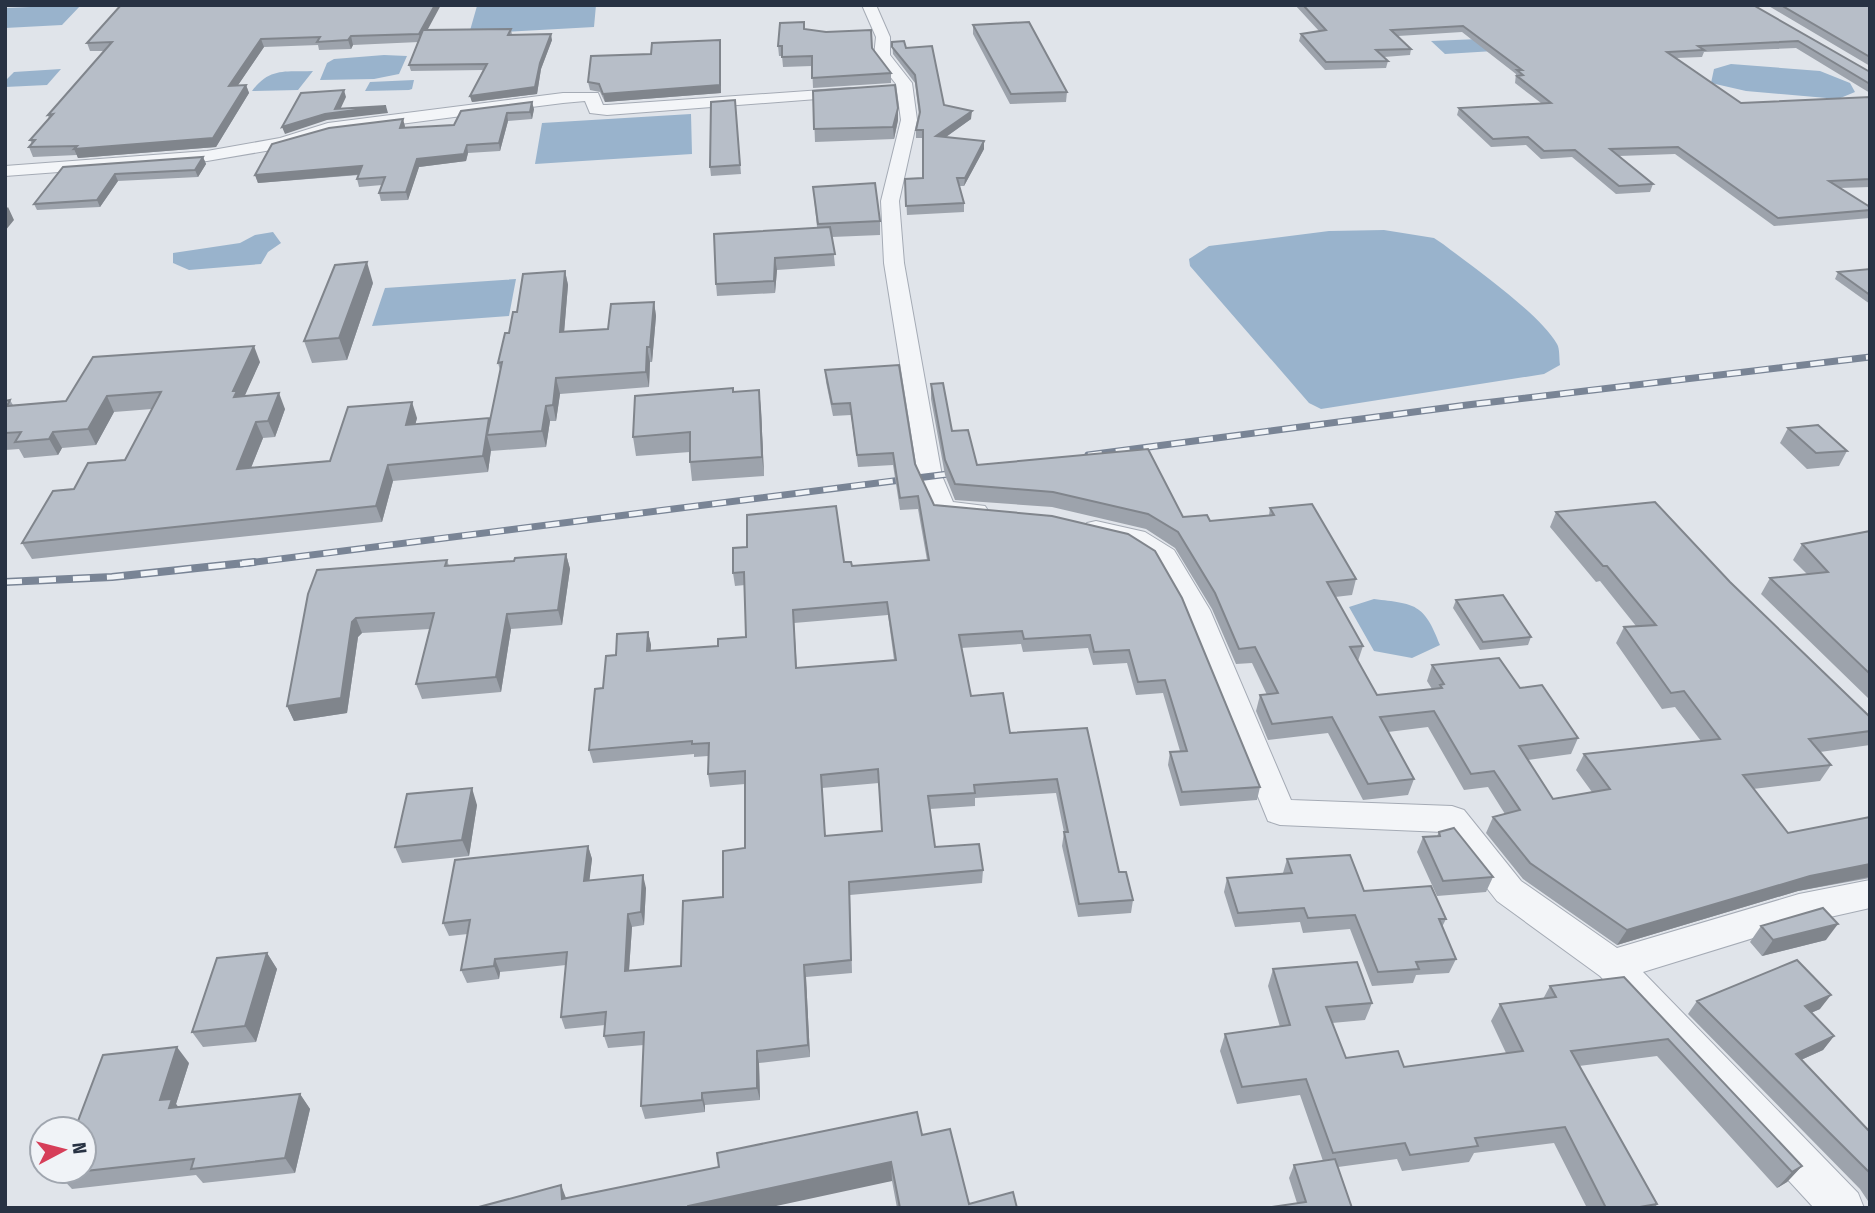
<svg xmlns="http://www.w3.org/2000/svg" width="1875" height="1213" viewBox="0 0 1875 1213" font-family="'Fira Sans Condensed',sans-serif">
<rect width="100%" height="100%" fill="#e0e4ea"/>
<!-- water -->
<path fill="#99b3cc" d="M81,5L62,25L5,28V8Z
M596,5L594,27L469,34L477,6Z
M1479,39L1494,51L1445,54L1431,41Z
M384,55L407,56L399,74L374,79L320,80L327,63L334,59Z
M1731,64L1820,71L1850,83L1855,92L1838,99L1746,91L1711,83L1714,69Z
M61,69L47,85L5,87V81L14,72Z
M313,71L298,90L252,91C270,67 285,72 313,71Z
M414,80L412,89L409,90L365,91L370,82Z
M691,114L692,154L535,164L542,123Z
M1384,230L1434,238L1443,244C1473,267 1539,313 1557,344C1560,349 1559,359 1560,365L1544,374L1321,409L1309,403L1190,266L1189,259L1209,246L1329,231Z
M273,232L281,243L268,252L261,264L189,270L173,263V253L240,243L255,235Z
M516,279L509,316L372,326L385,288Z
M1374,599C1415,604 1424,603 1440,645L1412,658L1374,651L1349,607Z"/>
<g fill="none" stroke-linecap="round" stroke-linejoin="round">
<!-- minor casing -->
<g stroke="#a5abb5" stroke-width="2">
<path id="minor" d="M862,5H876L890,37V55L912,83L917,120L899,201L904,263L942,476L953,502L985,506L989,512L985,518L976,520L934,515L918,476L884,263L881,201L901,120L896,84L874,56L876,37Z
M850,88L856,90V96L607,115L590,113L585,101L563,103L331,133L283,148L207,161L5,176V166L207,151L280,138L328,123L563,93H598L603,105H607Z
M1096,521L1145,532L1174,550L1210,610L1291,800L1452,806L1464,810L1521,881L1617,948L1799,894L1870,880V908L1799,924L1643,972L1858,1193L1864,1208H1814L1600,976L1497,901L1443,832L1280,825L1268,821L1182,610L1155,562L1127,544L1087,535L1083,529L1087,523Z"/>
</g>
<!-- minor -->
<use href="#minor" fill="#f3f5f8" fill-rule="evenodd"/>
<!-- rail-far1 casing -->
<g stroke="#798495" stroke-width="7">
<path id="rail-far1" d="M1088,455L1467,405L1870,357
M240,564L964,472"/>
</g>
<!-- rail casing -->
<g stroke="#798495" stroke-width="8">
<path id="rail" d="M5,582L112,577L254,562"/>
</g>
<!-- rail-far1 -->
<use href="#rail-far1" stroke="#f0f3f7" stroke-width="4.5" stroke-dasharray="14" stroke-linecap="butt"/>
<!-- rail -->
<use href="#rail" stroke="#f0f3f7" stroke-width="5" stroke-dasharray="17" stroke-linecap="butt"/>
</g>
<!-- wall -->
<path fill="#9da3ac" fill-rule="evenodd" d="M1295,5H1753L1870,72V93L1796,48L1704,52L1702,57L1676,58L1741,103L1870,97V187L1840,188L1870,207V218L1774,226L1675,154L1619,156L1653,184L1650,192L1616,194L1572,157L1541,159L1526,145L1491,147L1457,115L1459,108L1541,103L1515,83L1516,74L1462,32L1398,36L1411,49L1410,55L1384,57L1388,61L1386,68L1325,70L1299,41L1301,34L1319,31Z
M1767,5H1870V66Z
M973,25L1067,92L1066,102L1010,104L973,34Z
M511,29L512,35L552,40L541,69L537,94L472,102L470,96L483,70L411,71L409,65L419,42L353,45L351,49L319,50L318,45L264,47L238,85H246L249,93L216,147L78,158L77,155L33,157L29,147L32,144L30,140L49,119L48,115L104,51H90L87,43L427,30Z
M804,30L872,48L891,73V83L813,88L812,66L783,67L782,56H779L778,46Z
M720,40L721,93L605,102L600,92L590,90L588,82L651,54Z
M892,42L906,48L944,105L971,119L946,137L984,141V149L964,186H959L964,203V212L907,215L905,179L923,178V138H916V130L919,115L915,83L893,54Z
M813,91L898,108V120L894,139L815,142Z
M735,100L741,174L711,176L710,167Z
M534,109L532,119L508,121L500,151L468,153L466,161L419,167L408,200L381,201L379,193L382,185L359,187L357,179L359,175L258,183L255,175L405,126V128L454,125L461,111Z
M203,157L206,164L198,177L118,181L100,207L37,210L34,204L63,167Z
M813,187L880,221V235L832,237L835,266L777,270L775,293L717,296L716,284L817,227Z
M1870,269V304L1835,279L1838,272Z
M565,271L568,285L564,331L608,329L654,302L656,316L652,362H650L649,387L560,394L556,421H550L546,447L491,451V450L488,472L393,481L382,522L32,559L22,543L74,489L125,460L152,409L114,412L96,445L62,448L58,455L24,458L19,449L5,450V401L10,400L13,405L66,401L260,362L244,396L285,409L275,437L263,438L251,468L330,461L417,418L415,425L489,418L490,420L500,370L498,363L517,312Z
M373,283L347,360L312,363L304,341Z
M825,370L915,464L934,505L1052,516L1260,787L1257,800L1180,806L1168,765L1170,752L1180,751L1163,693L1136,695L1127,663L1093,665L1088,648L1023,652L1021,644L961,648L971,696L1010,733L1087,728L1119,872L1133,900L1131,913L1078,917L1062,846L1064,832L1056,793L975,798V806L930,809L935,847L983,870L982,883L850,895L852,973L806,977L810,1057L759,1063L760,1100L705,1105V1112L645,1119L641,1106L644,1045L608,1048L604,1036L605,1025L565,1029L561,1017L566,965L500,972L499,979L467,983L461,970L468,934L449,936L443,923L588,846L592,859L589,880L646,888L644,925L632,927L629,971L681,966L723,897L745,848V784L710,787L708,774V756L694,757V754L593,763L589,750L603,688L616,655L648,632L651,645L650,651L718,646L746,637L745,585L735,586L733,573L844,562L852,566L927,560L918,509L900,510L893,465L858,467L851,415L833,416L826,382ZM888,615L894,660L797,668L794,623ZM879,783L882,831L825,836L822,788Z
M931,384L952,431L977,465L1183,517L1210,521L1269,515L1270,508L1356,579L1352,595L1335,597L1363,646L1358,661L1377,695L1432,689L1427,681L1432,665L1520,688L1578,738L1571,754L1528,760L1553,799L1592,792L1576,770L1584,754L1701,741L1675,707L1662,709L1616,643L1624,627L1636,626L1600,581L1596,582L1550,527L1556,512L1730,582L1870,717V745L1820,752L1831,765L1820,781L1753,789L1788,833L1870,817V878L1798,891L1617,945L1523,879L1486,833L1493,817L1505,814L1488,787L1464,790L1428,727L1388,732L1414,779L1408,795L1363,800L1328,733L1268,740L1256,711L1260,695H1267L1252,663L1236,664L1212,609L1175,548L1146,529L1052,507L955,500L945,475L931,399Z
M734,392L761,409L764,476L692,481L690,462V452L636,456L633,437Z
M1788,428L1847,451L1839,466L1807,469L1780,443Z
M1870,531V700L1761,594L1770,578L1807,574L1793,560L1802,544Z
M566,554L570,569L562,625L511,629L501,692L422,699L416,684L430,629L362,633L358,637L347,713L294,721L287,706L317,570L447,560L449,566L514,561Z
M1456,600L1531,637L1528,645L1480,650L1453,608Z
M477,805L469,856L402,863L395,847Z
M1439,832L1493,877L1486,892L1437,896L1417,852L1423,837L1437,836Z
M1287,859L1364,891L1446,919L1442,927L1456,959L1449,973L1416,975L1413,983L1372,986L1350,929L1303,933L1300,922L1235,927L1224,892L1227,878L1283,873Z
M1761,926L1826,940L1762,956L1750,942Z
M267,953L277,969L256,1042L203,1047L192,1032Z
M1273,969L1372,1003L1365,1020L1332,1023L1346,1058L1404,1067L1506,1053L1491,1021L1500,1004L1543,999L1550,986L1624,977L1802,1166L1787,1182L1777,1188L1657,1056L1579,1066L1657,1204L1655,1208H1587L1554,1143L1474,1153L1469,1162L1402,1171L1397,1159L1338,1167L1352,1208L1297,1203L1289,1178L1294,1165L1323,1161L1300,1095L1237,1104L1220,1051L1225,1034L1280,1027L1268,986Z
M1697,1001L1820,1009L1811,1013L1834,1036L1823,1050L1801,1060L1870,1132V1204L1860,1189L1688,1014Z
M189,1063L176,1104L178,1107L300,1094L310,1109L295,1173L203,1183L196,1175L72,1189L58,1174Z
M922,1135L969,1204L1017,1208H897L892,1181L566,1198Z"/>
<!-- shaded-wall -->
<path fill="#80858c" d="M435,5H441L421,42L419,34Z
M551,34L552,40L541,69L537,94L472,102L470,96L540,63Z
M351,36L353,45L351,49L348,40Z
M261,39L264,47L232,94L229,86Z
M720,40L721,93L605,102L603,94Z
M246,85L249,93L216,147L78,158L74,149Z
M344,90L346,97L339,112L386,106L388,113L327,120L285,134L282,127L335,109Z
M532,102L534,109L532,119L530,112Z
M898,108V120L894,139L893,127Z
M972,111L971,119L936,144V136Z
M507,113L508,121L500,151L499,143Z
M403,119L405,126L402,136L400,128Z
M984,141V149L964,186L965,178Z
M467,145L468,153L466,161L419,167L408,200L406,192L417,159Z
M203,157L206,164L198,177L195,170Z
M362,166L365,174L258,183L255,175Z
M115,174L118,181L100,207L97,200Z
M8,207L14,220L5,231V210Z
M775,258L777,270L775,293L774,281Z
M367,262L373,283L347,360L339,338Z
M565,271L568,285L563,346L560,332Z
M654,302L656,316L652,362L650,347Z
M254,346L260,362L242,402L241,413L233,391Z
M647,347L650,362L649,387L646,372Z
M556,378L560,394L556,421L553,405Z
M759,390L761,409L764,476L762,457Z
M279,393L285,409L275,437L268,421Z
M107,396L114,412L96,445L88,429Z
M412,402L417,418L411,441L406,425Z
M546,406L550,421L546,447L542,431Z
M489,418L494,433L487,435L491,450L488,472L483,456Z
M256,422L263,438L244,485L237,469Z
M53,432L62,448L58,455L49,439Z
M388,465L393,481L382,522L376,506Z
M566,554L570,569L562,625L558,610Z
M507,614L511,629L501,692L496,677Z
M356,618L362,633L358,637L347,713L294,721L287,706L352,622Z
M648,632L651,645L650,664L647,651Z
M472,788L477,805L469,856L462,840Z
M588,846L592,859L588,893L584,881Z
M1870,864L1869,877L1798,891L1617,945L1627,930L1810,876Z
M643,875L646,888L644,925L641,912Z
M628,914L632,927L628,984L625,971Z
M1838,924L1826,940L1762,956L1773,940Z
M267,953L277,969L256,1042L245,1026Z
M495,959L500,972L499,979L494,966Z
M804,965L806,977L810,1057L808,1045Z
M1831,995L1820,1009L1794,1020L1805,1006Z
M1834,1036L1823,1050L1785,1067L1796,1054Z
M177,1047L189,1063L176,1104L184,1114L173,1113L160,1100Z
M757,1051L759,1063L760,1100L757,1088Z
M702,1093L705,1105V1112L702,1100Z
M300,1094L310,1109L295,1173L285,1158Z
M891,1162L892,1181L767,1208H688V1206Z
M1802,1166L1787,1182L1777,1188L1792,1172Z
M561,1185L568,1203L562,1199Z"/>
<!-- building -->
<path fill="#b7bec8" stroke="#80858c" stroke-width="2" fill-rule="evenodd" d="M121,5H435L419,34L351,36L348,40L317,42L320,37L261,39L229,86L246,85L213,138L74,149L77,146L29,147L35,140H30L53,114L48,115L112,42L87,43Z
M1303,5H1753L1870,72V84L1798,41L1698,46L1704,50L1667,52L1741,103L1870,97V179L1829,181L1870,207V210L1778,218L1678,147L1610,149L1653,184L1619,186L1575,150L1544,151L1528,137L1493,139L1459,108L1551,103L1517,76L1523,75L1517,70H1522L1463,26L1391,30L1411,49L1376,50L1388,61L1326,62L1301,34L1326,30Z
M1781,5H1870V57Z
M804,22V29L826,32L871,30L872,48L891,73L812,78V56L782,57V46H778L780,23Z
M1029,22L1067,92L1011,94L973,25Z
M511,29L508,35L551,34L540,63L535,87L470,96L487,64L409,65L423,30Z
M720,40V85L603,94L599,84L588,82L591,56L651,54L652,43Z
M904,41L906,48L932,46L944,105L972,111L936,136L984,141L965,178H957L964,203L906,206L905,179L923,178V130H916L920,112L915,75L892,47V42Z
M895,85L898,108L893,127L814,129L813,91Z
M344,90L335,109L386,106L325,114L282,127L301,93Z
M735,100L740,165L710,167L711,102Z
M532,102L530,112L507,113L499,143L467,145L464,154L417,159L406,192L379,193L385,177L357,179L362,166L255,175L272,144L329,128L403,119L400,128L454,125L461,111Z
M203,157L195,170L115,174L97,200L34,204L63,167Z
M875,183L880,221L818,224L813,187Z
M830,227L835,254L775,258L774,281L716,284L714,234Z
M367,262L339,338L304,341L335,265Z
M1870,269V295L1838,272Z
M565,271L560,332L608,329L611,304L654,302L650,347H647L646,372L556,378L553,405L546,406L542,431L487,435L502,362L498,363L505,333H509L513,312H517L523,274Z
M254,346L233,391H237L234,397L279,393L268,421L256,422L237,469L330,461L348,407L412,402L406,425L489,418L483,456L388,465L376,506L22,543L53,491L74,489L88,463L125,460L161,392L107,396L88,429L53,432L49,439L15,442L21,432L5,433V401L10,400L7,406L66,401L93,357Z
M899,365L915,464L934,505L1052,516L1128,534L1155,551L1182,598L1260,787L1182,792L1170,752L1187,751L1165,680L1138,682L1129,650L1094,652L1090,635L1024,639L1022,631L959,635L971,696L1003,693L1010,733L1087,728L1119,872H1126L1133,900L1079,904L1064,832H1068L1057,779L974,785L975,793L928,796L935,847L979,844L983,870L849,882L851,960L804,965L808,1045L757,1051V1088L702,1093V1100L641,1106L644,1032L604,1036L606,1012L561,1017L567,952L495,959L494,966L461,970L470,920L443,923L455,860L588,846L584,881L643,875L641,912L628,914L625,971L681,966L683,901L723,897V851L745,848V771L708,774L709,743L692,744V741L589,750L595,689L603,688L606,656L616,655L617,634L648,632L647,651L718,646V639L746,637L744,572L733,573V548L747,547V515L836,506L844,562H851L852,566L929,560L918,496L900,498L893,453L857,455L850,403L832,404L825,370ZM887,602L896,660L796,668L793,610ZM878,769L882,831L825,836L821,775Z
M943,383L952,431L968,430L977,465L1148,449L1183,517L1207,515L1210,521L1274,515L1270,508L1312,504L1356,579L1327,582L1363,646L1350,647L1377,695L1442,688L1440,685L1444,684L1432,665L1499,658L1520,688L1542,685L1578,738L1519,746L1553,799L1610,789L1584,754L1720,739L1684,691L1671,693L1624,627L1656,625L1607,566H1603L1556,512L1655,502L1730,582L1870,717V731L1809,739L1831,765L1743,775L1788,833L1870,817V864L1810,876L1627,930L1530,863L1493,817L1520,810L1494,771L1471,774L1434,711L1380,717L1414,779L1368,784L1332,717L1272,724L1260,695L1278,693L1255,647L1239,649L1215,593L1178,532L1148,514L1053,492L955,484L945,460L931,384Z
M733,388V392L759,390L762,457L690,462V432L633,437L635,396Z
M1818,425L1847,451L1816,453L1788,428Z
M1870,531V674L1770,578L1828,572L1802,544Z
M566,554L558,610L507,614L496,677L416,684L434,613L356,618L352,622L341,698L287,706L308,594L317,570L447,560L445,566L514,561L515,558Z
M1503,595L1531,637L1483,642L1456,600Z
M472,788L462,840L395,847L407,794Z
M1454,828L1493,877L1443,881L1423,837L1440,836L1439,832Z
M1350,855L1364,891L1431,886L1446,919H1439L1456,959L1416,962L1419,969L1378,972L1355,915L1308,918L1304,908L1238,913L1227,878L1292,873L1287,859Z
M1823,908L1838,924L1773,940L1761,926Z
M267,953L245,1026L192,1032L217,958Z
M1797,960L1831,995L1805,1006L1834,1036L1796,1054L1870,1132V1173L1697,1001Z
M1357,962L1372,1003L1326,1007L1346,1058L1398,1051L1404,1067L1523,1051L1500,1004L1556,997L1550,986L1624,977L1802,1166L1792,1172L1668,1039L1571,1051L1657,1204L1634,1208H1606L1565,1127L1475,1138L1478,1146L1410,1155L1405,1143L1333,1153L1306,1079L1242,1087L1225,1034L1290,1025L1273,969Z
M177,1047L160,1100L172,1099L169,1108L300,1094L285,1158L191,1169L194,1159L58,1174L59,1171H84V1129H75L103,1055Z
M917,1112L922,1135L950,1129L969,1204L1013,1192L1017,1208H900L891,1162L688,1206V1208H475L561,1185L562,1199L719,1167L717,1153Z
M1335,1159L1352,1208H1264L1306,1202L1294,1165Z"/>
<!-- border -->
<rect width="1875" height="1213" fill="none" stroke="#283243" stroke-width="14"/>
<!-- north arrow -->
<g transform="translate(63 1150) rotate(83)"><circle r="33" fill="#f0f3f7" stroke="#a0a6af" stroke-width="2"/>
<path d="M0-5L12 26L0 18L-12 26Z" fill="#d63e59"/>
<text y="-10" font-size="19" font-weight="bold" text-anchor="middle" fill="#283243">N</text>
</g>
</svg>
